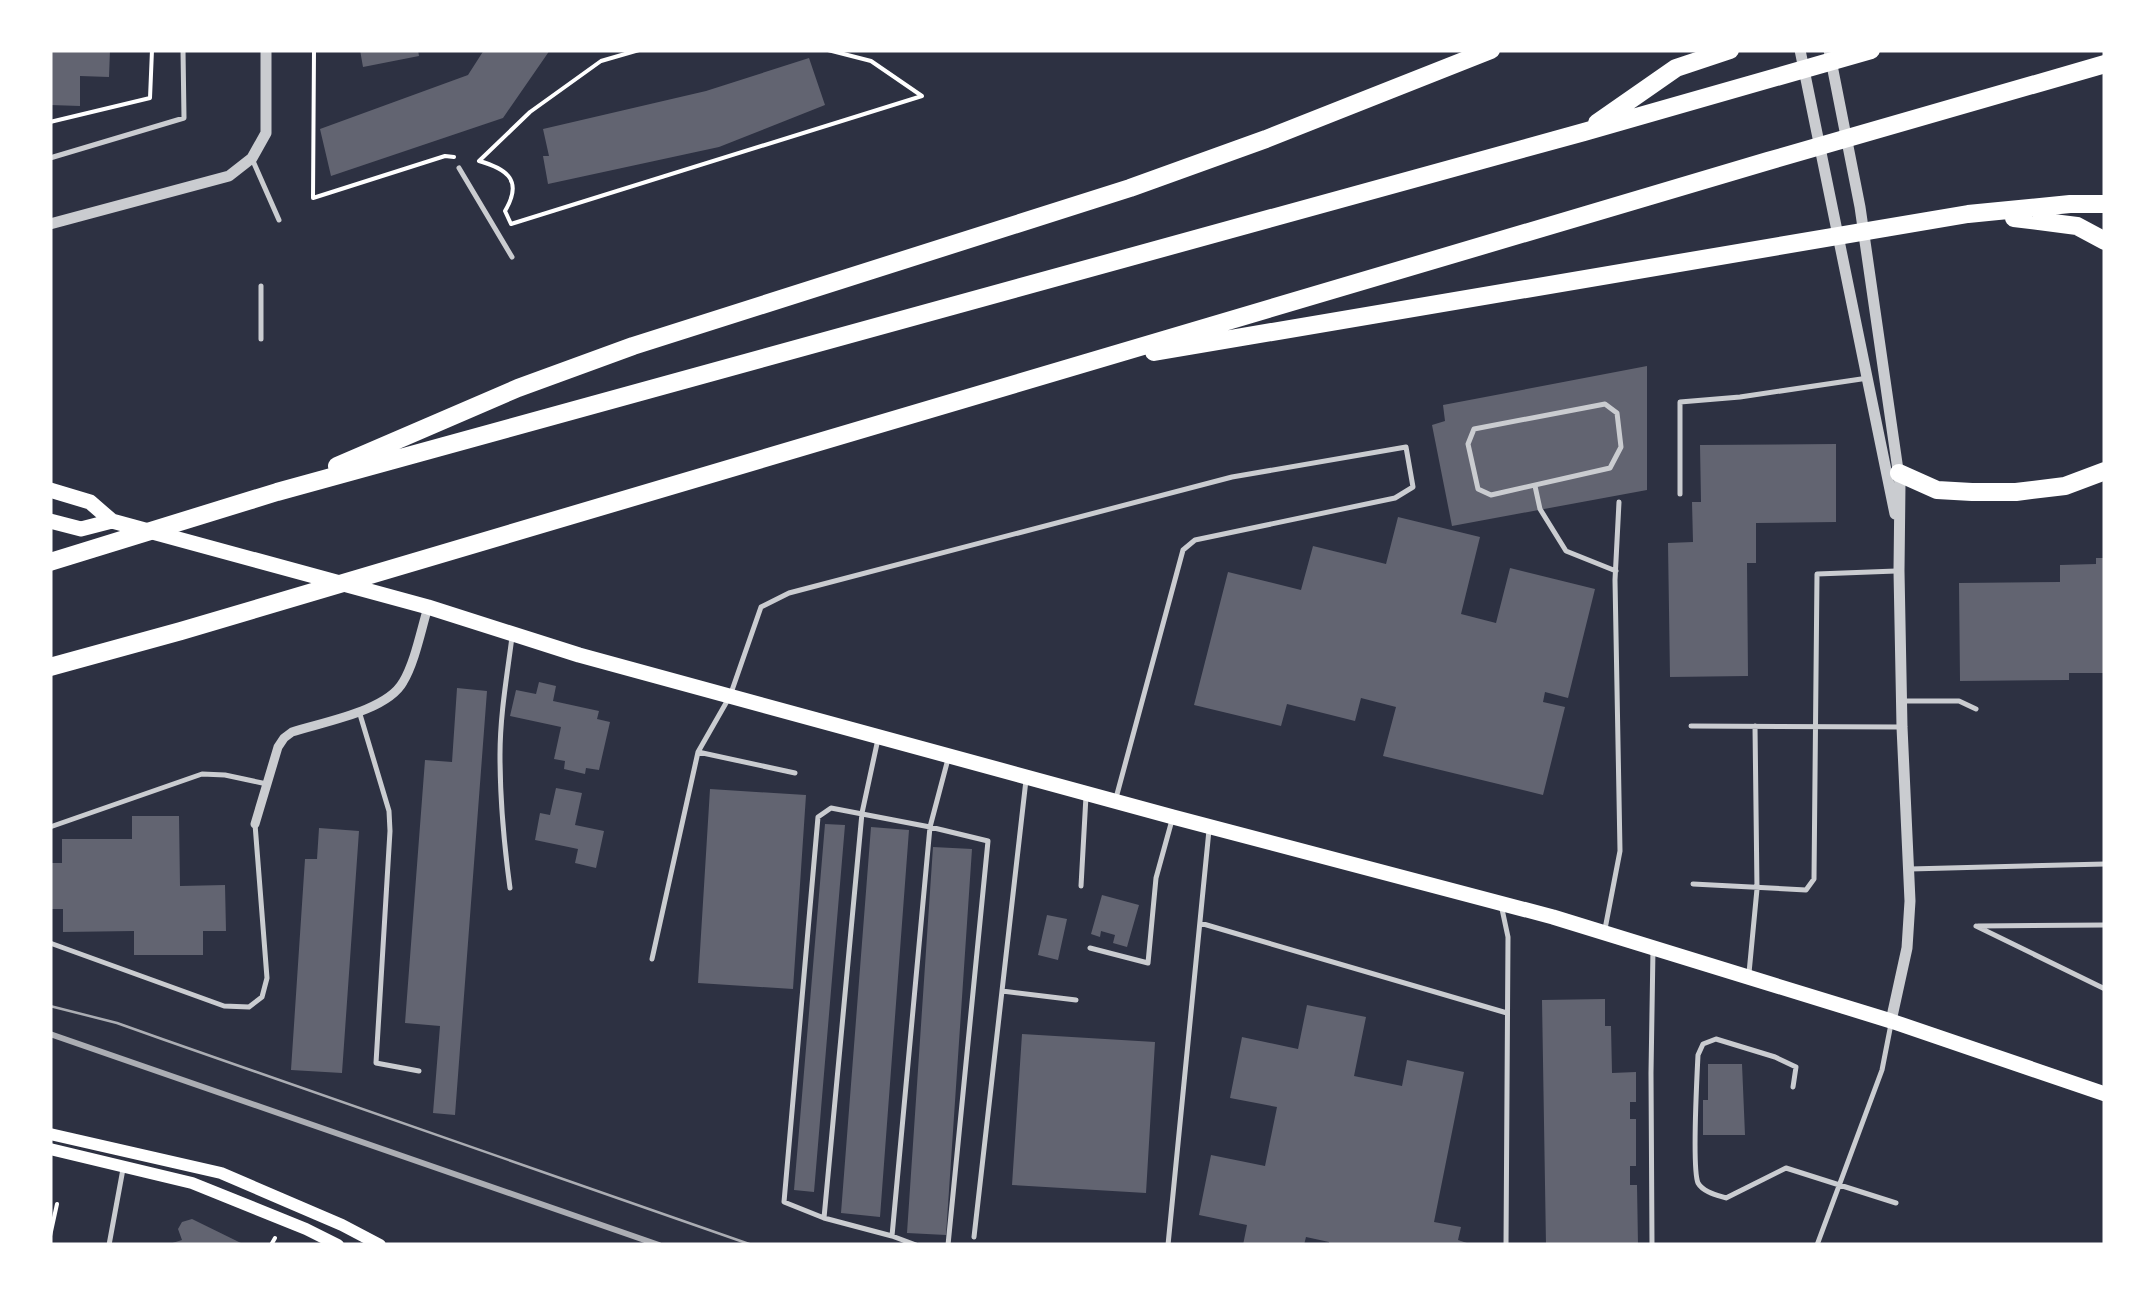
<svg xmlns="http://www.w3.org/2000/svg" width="2155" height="1295" viewBox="0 0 2155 1295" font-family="'Crimson Pro',serif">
<rect width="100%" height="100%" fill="#2d3142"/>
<!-- building -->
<path fill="#626471" d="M50,50H110L109,77L80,76V106L50,105Z
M360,50H418L419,56L363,67Z
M484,50H550L503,118L331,176L320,129L468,75Z
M809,58L825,105L719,147L548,184L543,156H549L543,129L706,91Z
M1647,366V490L1452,526L1432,425L1445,421L1443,405Z
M1836,444V522L1756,523V563H1747L1748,676L1670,677L1668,543L1693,542L1692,502H1701L1700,445Z
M1398,517L1480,537L1461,614L1496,623L1510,568L1595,589L1568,698L1545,692L1543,702L1565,707L1543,795L1383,756L1396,707L1361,698L1355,721L1287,704L1281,726L1194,705L1228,572L1301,590L1313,546L1386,564Z
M2096,558H2105V673H2069V680L1960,681L1959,583L2060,582V565L2096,564Z
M539,682L556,686L553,701L599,711L597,719L610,722L599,770L586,768L585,774L564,769L565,761L554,759L561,727L510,716L516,690L536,694Z
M457,688L487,691L455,1115L433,1113L440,1026L405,1023L425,760L452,762Z
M556,788L582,793L575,825L604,831L596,868L575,863L578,849L535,840L540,813L550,815Z
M710,789L806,795L793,989L698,983Z
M132,816H179L180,886L225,885L226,931H203V955H134V931L63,932V909H50V863H62V839H132Z
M825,824L845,825L814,1192L794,1190Z
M871,827L909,830L880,1217L841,1213Z
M319,828L359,831L342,1073L291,1070L305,859H317Z
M933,847L972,849L946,1235L907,1233Z
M1102,895L1139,905L1127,947L1113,943L1115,935L1101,931L1100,937L1091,934Z
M1047,915L1067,919L1058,960L1038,955Z
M1605,999V1026H1611L1612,1073L1636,1072V1102H1630V1119H1636V1166H1630V1185H1637L1638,1245H1546L1542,1000Z
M1307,1005L1366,1017L1354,1076L1402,1086L1407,1060L1464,1072L1434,1222L1461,1227L1458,1240L1473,1245H1329V1242L1306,1237L1304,1245H1243L1247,1225L1199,1215L1211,1155L1265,1166L1277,1107L1230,1098L1242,1037L1298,1049Z
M1022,1034L1155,1042L1146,1193L1012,1185Z
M1708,1064H1742L1745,1135H1703V1100H1708Z
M192,1219L245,1245H166L182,1240L178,1229L182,1222Z"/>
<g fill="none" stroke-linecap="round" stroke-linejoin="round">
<!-- path -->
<path stroke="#fff" stroke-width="4" d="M314,50L313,198L445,156L454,157
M639,50L601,61L530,112L479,161C508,169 523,181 505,211L511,224L922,96L871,61L828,50
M50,122L150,98L152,50
M50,1236L57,1204
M271,1245L275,1238"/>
<!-- service -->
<path stroke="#caccd0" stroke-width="5" d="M50,158L184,118L183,50
M253,161L279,220
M459,168L512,257
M261,339V286
M1605,404L1617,413L1621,447L1610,468L1491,495L1478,489L1468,444L1474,429Z
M1535,486L1540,509L1566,551L1616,571
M1680,494V402L1740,397L1868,378
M1905,701H1959L1976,709
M359,711L389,811L390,831L376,1063L419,1071
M1691,726L1902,727
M878,739L862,813L824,1218L892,1236L930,827L948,759
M795,773L698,752L730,696L761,607L789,593L1232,477L1406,447L1413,487L1395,498L1195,540L1183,550L1116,798
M50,827L202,774L225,775L267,784
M1910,869L2105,864
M1693,884L1806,890L1814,879L1817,574L1896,571
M1081,886L1086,796
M510,888C504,844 500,799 500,755C500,715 507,676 512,637
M1502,909L1508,937L1506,1245
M1200,923L1507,1013
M1976,926L2105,989
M1978,926L2105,925
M1605,929L1620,851L1615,580L1619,502
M50,943L224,1006L249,1007L262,997L267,978L255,824
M1090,948L1148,963L1156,878L1172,820
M652,959L698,752
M1749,973L1757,889L1755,726
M1002,991L1076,1000
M1793,1087L1796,1067L1775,1057L1716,1039L1703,1044L1698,1055C1697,1075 1692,1169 1698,1183C1703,1192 1717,1195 1726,1198L1786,1168L1896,1203
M824,1218L784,1202L818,817L831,808L930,827L988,841L948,1245
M892,1236L916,1245
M974,1237L1026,780
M109,1245L123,1169
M1168,1245L1209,830
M1652,1245L1651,1073L1653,949
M1817,1245L1882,1070L1891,1024"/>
<!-- minor -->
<path stroke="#caccd0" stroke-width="9" d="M255,824L278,747L284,738L292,732C323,722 387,711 403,682C415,662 421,630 428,607"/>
<!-- tertiary -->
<path stroke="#caccd0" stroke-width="11" d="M1800,50L1895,514
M1829,50L1860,207L1900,484L1899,571L1902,727L1910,901L1907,948L1891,1021
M50,224L229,176L252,158L266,133V50"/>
<!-- secondary -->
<path stroke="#fff" stroke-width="12" d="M50,1134L221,1173L342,1225L380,1245
M50,1149L192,1183L306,1229L338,1245"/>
<!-- primary -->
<path stroke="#fff" stroke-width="15" d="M50,490L90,502L112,521L428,607L579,655L1173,817L1553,917L1891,1021L2105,1094
M50,521L81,529L112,521"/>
<!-- motorway -->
<path stroke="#fff" stroke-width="18" d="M1597,123L1676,68L1730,50
M2014,218L2077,226L2105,241
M1154,352L1968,214L2070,204H2105
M337,466L518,388L633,346L1130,188L1266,139L1491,50
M1899,473L1937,490L1972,492H2016L2065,486L2105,471
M50,562L277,492L1584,132L1871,50
M50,667L181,631L1768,161L2105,64"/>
<!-- tram -->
<path stroke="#abadb3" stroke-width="2.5" d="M50,1006L117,1023L162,1039L752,1245"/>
<!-- rail -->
<path stroke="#abadb3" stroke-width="6" d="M50,1034L659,1245"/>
</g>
<!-- border -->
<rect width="2155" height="1295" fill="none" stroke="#ffffff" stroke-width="105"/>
</svg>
